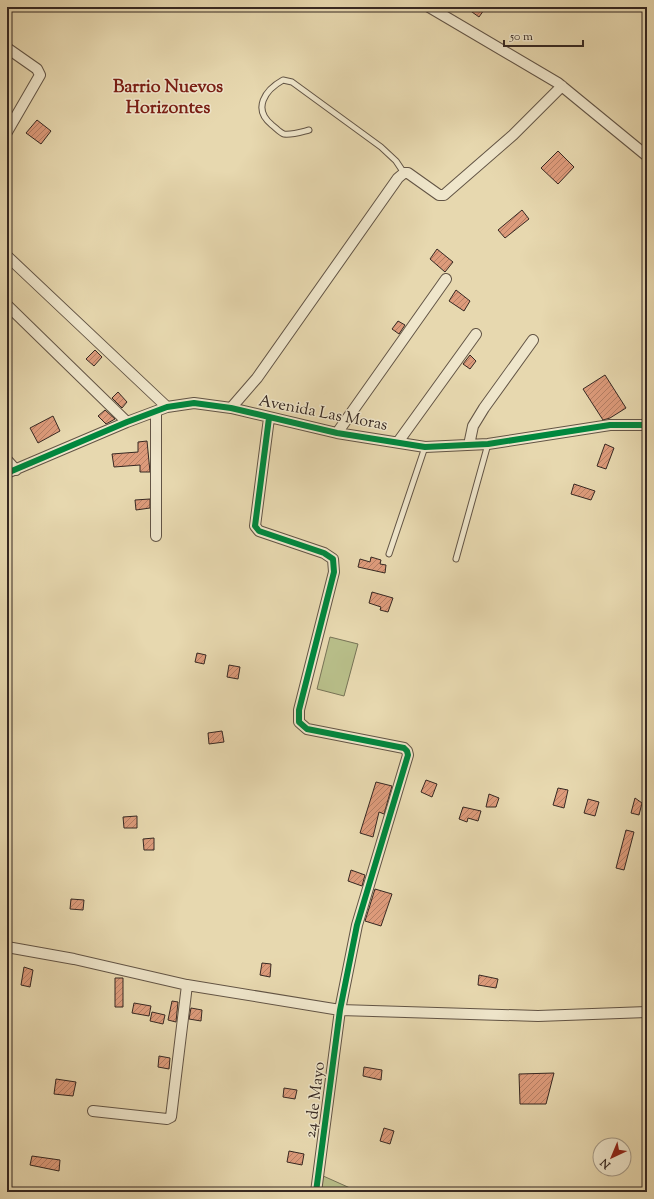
<svg xmlns="http://www.w3.org/2000/svg" width="654" height="1199" viewBox="0 0 654 1199" font-family="'Sorts Mill Goudy',serif">
<defs>
<pattern id="building-hatch" width="6" height="6" patternUnits="userSpaceOnUse"><rect width="6" height="6" fill="#dd9b7b"/><path d="M-1 1l2-2M0 6l6-6M5 7l2-2" fill="none" stroke="#b47e64"/></pattern>
</defs>
<rect width="100%" height="100%" fill="#e7d8af"/>
<filter id="stains"><feTurbulence type="fractalNoise" baseFrequency=".005" numOctaves="4"/><feColorMatrix values="0 0 0 0 .2 0 0 0 0 .09 0 0 0 0 .02 0 0 0 .5 -.17"/></filter>
<radialGradient id="worn" r=".72"><stop offset=".6" stop-color="#630" stop-opacity="0"/><stop offset="1" stop-color="#630" stop-opacity=".3"/></radialGradient>
<!-- park -->
<path fill="#b8be89" stroke="#777356" d="M330,637L358,644L344,696L317,689Z
M321,1175L359,1192H316Z"/>
<!-- building -->
<path fill="url(#building-hatch)" stroke="#362822" d="M465,7H486L479,17Z
M37,120L51,131L41,144L26,133Z
M558,151L574,167L558,184L541,168Z
M522,210L529,219L505,238L498,230Z
M437,249L453,262L445,272L430,259Z
M456,290L470,301L464,311L449,301Z
M398,321L405,325L399,334L392,329Z
M95,350L102,357L94,366L86,359Z
M470,355L476,361L470,369L463,364Z
M605,375L626,408L610,418L603,420L583,389Z
M118,392L127,402L122,408L112,398Z
M105,410L115,419L106,424L98,416Z
M53,416L60,431L38,443L30,428Z
M147,441L150,472H140V465L114,467L112,454L138,452V442Z
M605,444L614,448L606,469L597,466Z
M574,484L595,491L591,500L571,494Z
M150,499V508L136,510L135,500Z
M371,557L381,560L380,564L386,565L385,573L358,567L360,559L370,562Z
M372,592L393,598L388,612L380,610L381,607L369,603Z
M197,653L206,655L204,664L195,662Z
M229,665L240,667L238,679L227,677Z
M222,731L224,742L209,744L208,733Z
M426,780L437,784L432,797L421,792Z
M376,782L392,786L384,814L379,812L373,837L360,833Z
M558,788L568,790L564,808L553,805Z
M489,794L499,798L496,807H486Z
M635,798L642,803L639,815L631,813Z
M588,799L599,802L595,816L584,813Z
M463,807L481,811L478,821L468,818L467,822L459,819Z
M137,816V828H124L123,817Z
M626,830L634,832L624,870L616,868Z
M154,838V850H144L143,839Z
M351,870L365,875L362,886L348,881Z
M375,889L392,894L381,926L365,921Z
M71,899L84,900L83,910L70,909Z
M262,963L271,964L270,977L260,975Z
M24,967L33,970L30,987L21,985Z
M479,975L498,979L496,988L478,985Z
M115,978H123V1007H115Z
M172,1001L178,1002L176,1022L168,1020Z
M134,1003L151,1006L149,1016L132,1013Z
M191,1008L202,1010L201,1021L189,1019Z
M152,1012L165,1015L163,1024L150,1021Z
M159,1056L170,1058L169,1069L158,1067Z
M364,1067L382,1070L381,1080L363,1076Z
M554,1073L546,1104H520L519,1074Z
M56,1079L76,1082L73,1096L54,1094Z
M284,1088L297,1090L295,1099L283,1097Z
M384,1128L394,1131L390,1144L380,1141Z
M289,1151L304,1154L302,1165L287,1162Z
M32,1156L60,1160L59,1171L30,1165Z"/>
<g fill="none" stroke-linecap="round" stroke-linejoin="round">
<!-- lane casing -->
<g stroke="#625445" stroke-width="7">
<path id="lane" d="M309,130C301,132 292,135 284,134C280,133 276,128 272,125C252,109 265,90 283,80L292,82L381,147L396,161L404,173
M389,554L425,447
M456,559L488,444"/>
</g>
<!-- street casing -->
<g stroke="#625445" stroke-width="12">
<path id="street" d="M429,7L558,83L647,156
M7,48L37,69L40,75L7,132
M7,256L167,407
M7,305L127,422
M231,408L257,378L398,178L404,173H408L439,195H444L513,135L562,86
M156,412V536
M269,418L255,526L259,531L324,553L333,559L334,572L299,710V722L307,729L404,748L407,751L408,755L357,925L340,1010L316,1192
M337,433L446,279
M398,442L476,334
M469,445L473,426L484,408L533,340
M7,460L16,470
M7,473L127,422L167,407L194,403L231,408L337,433L425,447L488,444L610,425H647
M7,947L74,959L187,985L340,1010L538,1016L647,1012
M93,1111L167,1119L171,1117L187,985"/>
</g>
<!-- lane -->
<use href="#lane" stroke="#efe6cb" stroke-width="5"/>
<!-- street -->
<use href="#street" stroke="#efe6cb" stroke-width="10"/>
<!-- cycleway casing -->
<g stroke="#efe6cb" stroke-width="8">
<path id="cycleway" d="M269,418L255,526L259,531L324,553L333,559L334,572L299,710V722L307,729L404,748L407,751L408,755L357,925L340,1010L316,1192
M7,473L127,422L167,407L194,403L231,408L337,433L425,447L488,444L610,425H647"/>
</g>
<!-- cycleway -->
<use href="#cycleway" stroke="#00873e" stroke-width="6"/>
</g>
<g text-anchor="middle" dominant-baseline="central" stroke-width="3" stroke-linejoin="round" paint-order="stroke">
<!-- street labels -->
<g font-size="16" fill="#362822" stroke="#efe6cb">
<text transform="translate(323 414) rotate(11)">Avenida Las Moras</text>
<text transform="translate(316 1100) rotate(-83)">24 de Mayo</text>
</g>
<!-- quarter labels -->
<g font-size="18" font-weight="bold" fill="#7a1f14" stroke="#efe6cb">
<text x="168" y="88">Barrio Nuevos<tspan x="168" dy="21">Horizontes</tspan></text>
</g>
</g>
<!-- margin -->
<rect width="654" height="1199" fill="none" stroke="#e7d8af" stroke-width="24"/>
<rect x="8" y="8" width="638" height="1183" fill="none" stroke="#362822" stroke-width="2"/>
<rect x="12" y="12" width="630" height="1175" fill="none" stroke="#362822"/>
<!-- north arrow -->
<g transform="translate(612 1157) rotate(224)"><circle r="19" fill="#efe6cb" stroke="#a59a87"/>
<path d="M0-3L7 15L0 10L-7 15Z" fill="#8f2418"/>
<text y="-6" font-size="11" font-weight="bold" text-anchor="middle" fill="#362822">N</text>
</g>
<!-- scale -->
<path d="M504 40v6h79v-6" fill="none" stroke="#362822" stroke-width="2"/>
<text x="510" y="40" font-size="12" fill="#362822" stroke="#efe6cb" stroke-width="3" paint-order="stroke">50 m</text>
<rect width="100%" height="100%" filter="url(#stains)"/>
<rect width="100%" height="100%" fill="url(#worn)"/>
</svg>
